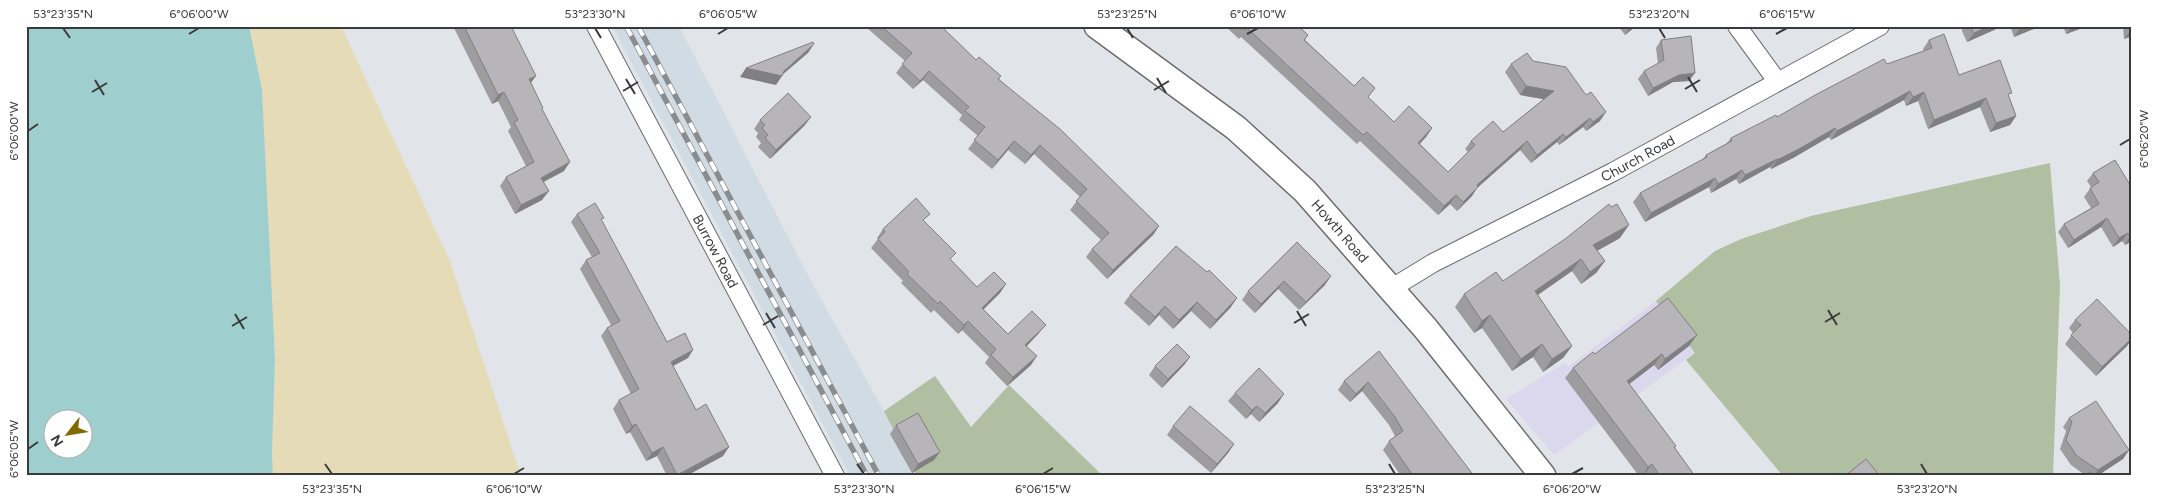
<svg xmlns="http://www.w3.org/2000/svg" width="2158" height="502" viewBox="0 0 2158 502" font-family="Figtree,sans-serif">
<rect width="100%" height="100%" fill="#e1e5e9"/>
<!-- industrial -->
<path fill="#dbd7ed" d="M1656,301L1695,353L1554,455L1506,399L1565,363L1569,366Z"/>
<!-- built -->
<path fill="#d1dbe4" d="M612,26H679L812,283L884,411L917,476H850Z"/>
<!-- green -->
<path fill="#b0bea1" d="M2050,163L2060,285L2053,476H1783L1686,360L1695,353L1656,301L1715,251L1741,239L1811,216Z
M935,376L971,427L1009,385L1103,476H917L884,411Z"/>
<!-- sand -->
<path fill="#e5dbb6" d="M249,26H341L450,261L521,476H273L272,454L275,359L262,90Z"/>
<!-- water -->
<path fill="#9ecfce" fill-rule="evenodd" d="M26,26H249L262,90L275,359L272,454L273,476H26ZM52,420H82V450H52Z"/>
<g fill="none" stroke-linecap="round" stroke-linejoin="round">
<!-- minor casing -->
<g stroke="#696c6f" stroke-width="20">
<g id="minor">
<path id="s1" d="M596,26L835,476"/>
<path d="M1737,26L1777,81"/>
<path id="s2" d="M1392,288L1433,263L1613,172L1880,26"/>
</g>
</g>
<!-- secondary casing -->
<g stroke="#696c6f" stroke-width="28">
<g id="secondary">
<path id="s3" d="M1097,26L1236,128L1305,191L1426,329L1543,476"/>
</g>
</g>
<!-- minor -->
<use href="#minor" stroke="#fff" stroke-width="18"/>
<!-- secondary -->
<use href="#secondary" stroke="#fff" stroke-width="25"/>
<!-- rail casing -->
<g stroke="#8a8d90" stroke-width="5.5">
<path id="rail" d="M626,26L867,476
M638,26L879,476"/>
</g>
<!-- rail -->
<use href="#rail" stroke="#fff" stroke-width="4" stroke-dasharray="11" stroke-linecap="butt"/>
</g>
<!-- wall -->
<path fill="#9d9c9f" d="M453,26H511L531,83L542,110L564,171L544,182L542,200L515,214L500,186L506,177L526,166L508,131L511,127L498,101L492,104Z
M868,26H941L976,60L1001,76L999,79L1159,226L1153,235L1107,279L1086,257L1092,249L1101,240L1070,210L1080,197L1034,154L1025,164L1008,150L992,169L968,149L978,136L959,120L962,115L923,80L913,89L896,73L905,61L867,28Z
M1225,26H1298L1308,35L1305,40L1354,86L1369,98L1394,122L1432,128L1426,137L1420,144L1448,172L1468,152L1465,149L1471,141L1503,132L1544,99L1520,95L1505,72L1511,64L1533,61L1600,121L1586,131L1583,127L1559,145L1557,142L1531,163L1520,150L1477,188L1472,196L1457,211L1450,204L1438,215L1360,141L1357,144L1241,37L1239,39Z
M1618,26H1636L1625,35Z
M1962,26H2003L1967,42L1962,31Z
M2010,26H2041L2014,37Z
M2063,26H2088L2066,34Z
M2123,26H2132V36L2124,39Z
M1661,40L1689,81L1673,82L1648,96L1638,79L1644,71L1658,64L1656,48Z
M1929,40L1959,75L2009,97L2016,116L2010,125L1990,132L1980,107L1928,129L1918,101L1906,106L1904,100L1831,140L1829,137L1793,158L1771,169L1770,167L1739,184L1736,179L1711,193L1709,187L1645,222L1633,202L1640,193L1702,160L1706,155L1727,143L1731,138L1777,117L1887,64L1924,51L1923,49Z
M811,117L804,126L770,159L758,147L761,143L756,137L758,133L754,129L760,120Z
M2115,160L2132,241L2125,245L2122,241L2113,247L2101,227L2068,248L2058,232L2064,224L2091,208L2084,197L2091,187L2087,181L2093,173Z
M577,214L601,221L667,342L688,358L673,366L696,410L723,456L686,476H667L657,456L646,461L630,432L626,434L613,409L619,400L631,394L601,336L607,328L611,325L580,269L586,260L592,257L571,222Z
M925,222L951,260L977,287L1000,293L983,309L1008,334L1039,333L1027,346L1031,365L1007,386L985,363L989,357L962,330L958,334L934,310L931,313L901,283L903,281L871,248L878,239L877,238L883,229Z
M1620,238L1597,251L1605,261L1596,273L1581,284L1572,271L1538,295L1572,346L1563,358L1543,372L1533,357L1512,371L1482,328L1474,333L1455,307L1464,294L1503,281Z
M1297,242L1325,285L1299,310L1278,289L1255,313L1242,300L1248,291Z
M1176,246L1231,307L1210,329L1191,311L1173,329L1159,315L1149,326L1124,303L1130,295Z
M2075,320L2132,335V339L2127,346L2096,376L2065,344L2073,333L2069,328Z
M1689,346L1658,370L1654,365L1629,384L1676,446L1675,448L1695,476H1644V475L1639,476L1565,378L1573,368L1595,354Z
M1379,351L1474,476H1401L1383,450L1389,441L1395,436L1389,425L1362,391L1350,402L1338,390L1344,381Z
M1190,357L1184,365L1162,388L1149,375L1155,366Z
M1235,393L1278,403L1259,422L1251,414L1246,419L1228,401Z
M2069,418L2129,450L2123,459L2097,476H2083L2085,475L2071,465L2060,449L2066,431L2063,427Z
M896,425L934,460L912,473L890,434Z
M1173,426L1234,444L1228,453L1211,473L1167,435Z"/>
<!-- shaded-wall -->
<path fill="#807f82" d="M1631,26H1636L1625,35Z
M1989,26H2003L1967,42L1974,33Z
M2024,26H2041L2014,37L2020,28Z
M2045,26H2052L2043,29Z
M2072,26H2088L2066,34Z
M2131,30H2132V36L2124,39Z
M814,44L808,53L781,76H782L776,85L740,77L746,68L784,71Z
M929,71L923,80L913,89L920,81Z
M1695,73L1689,81L1673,82L1648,96L1653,88L1679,75Z
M536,76L530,84L529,79Z
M1526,86L1554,91L1548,100L1520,95Z
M1910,91L1904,100L1831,140L1837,131Z
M504,92L498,101L492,104L498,95Z
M1924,92L1918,101L1906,106L1913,97Z
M1986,98L1980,107L1928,129L1934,120Z
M1606,112L1600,121L1586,131L1593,122Z
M2016,116L2010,125L1990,132L1996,123Z
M811,117L804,126L770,159L776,150Z
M1590,118L1583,127L1559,145L1566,137Z
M1432,128L1426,137L1412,151L1418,143Z
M1835,128L1829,137L1793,158L1771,169L1777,160Z
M1563,134L1557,142L1531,163L1537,155Z
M1014,141L1008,150L992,169L998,160Z
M1527,141L1520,150L1477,188L1472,196L1457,211L1477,185Z
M1040,145L1034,154L1025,164L1031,155Z
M1777,159L1770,167L1739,184L1745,175Z
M570,162L564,171L535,186L541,178Z
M1742,170L1736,179L1711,193L1718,184Z
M1715,178L1709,187L1645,222L1651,213Z
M549,191L542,200L515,214L521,205Z
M1456,195L1450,204L1438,215L1444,206Z
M2107,218L2101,227L2068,248L2074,240Z
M1629,225L1620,238L1584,258L1593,245Z
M1159,226L1153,235L1107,279L1113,270Z
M2128,233L2122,241L2113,247L2119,238Z
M2130,236H2132V241L2125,245Z
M1581,259L1572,271L1526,303L1535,291Z
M1605,261L1596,273L1581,284L1590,272Z
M1331,276L1325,285L1299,310L1306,302Z
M1284,281L1278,289L1255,313L1261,304Z
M1006,284L1000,293L976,317L982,308Z
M1237,298L1231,307L1210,329L1216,320Z
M1197,302L1191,311L1173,329L1179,320Z
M1165,306L1159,315L1149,326L1155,317Z
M1490,315L1482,328L1474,333L1482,321Z
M968,321L962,330L958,334L964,325Z
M1046,325L1039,333L1019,354L1025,345Z
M1697,335L1689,346L1658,370L1665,359Z
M2132,338L2127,346L2096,376L2102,367Z
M1542,344L1533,357L1512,371L1521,359Z
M1572,346L1563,358L1543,372L1552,359Z
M693,350L688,358L665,370L671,362Z
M1662,354L1654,365L1619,392L1627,381Z
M1037,356L1031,365L1007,386L1013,377Z
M1190,357L1184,365L1162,388L1168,379Z
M1368,382L1362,391L1350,402L1356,394Z
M1284,394L1278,403L1259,422L1265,413Z
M1257,406L1251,414L1246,419L1252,410Z
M636,424L630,432L626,434L632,426Z
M1234,444L1228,453L1211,473L1217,464Z
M663,447L657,456L646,461L652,453Z
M729,447L723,456L686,476H677Z
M2129,450L2123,459L2097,476H2094L2098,470Z
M940,452L934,460L912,473L918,464Z
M1652,464L1644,475L1642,476L1648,467Z"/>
<!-- building -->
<path fill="#b7b5b9" stroke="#807f82" d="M464,26H511L536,76L529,79L543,108L542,109L570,162L541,178L549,191L521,205L506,177L534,162L514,122L518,120L504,92L498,95Z
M881,26H941L976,60L979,57L1001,76L998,79L1060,129L1159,226L1113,270L1092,249L1109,233L1076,201L1087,189L1040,145L1031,155L1014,141L998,160L974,140L985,127L965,111L969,107L929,71L920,81L902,64L912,53Z
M1241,26H1298L1308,35L1304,40L1354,86L1363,77L1375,88L1368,97L1394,122L1409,106L1432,128L1418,143L1448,172L1475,145L1471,141L1493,121L1503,132L1554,91L1526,86L1511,64L1527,53L1533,61L1566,67L1586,95L1591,92L1606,112L1593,122L1590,118L1566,137L1563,134L1537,155L1527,141L1477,185L1478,187L1463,202L1456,195L1444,206L1367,132L1363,135L1247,28L1245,30Z
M1970,26H1989L1974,33Z
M1944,34L1959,75L2000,60L2012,93L2008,94L2016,116L1996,123L1986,98L1934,120L1924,92L1913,97L1910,91L1837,131L1835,128L1799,149L1777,160V159L1745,175L1742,170L1718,184L1715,178L1651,213L1640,193L1707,157L1706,155L1732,141L1731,138L1776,115L1777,117L1817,94L1884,59L1887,64L1932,48L1929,40Z
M1691,36L1695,73L1679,75L1653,88L1644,71L1664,60L1661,40Z
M813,42L814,44L784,71L782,76L746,68Z
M788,93L811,117L776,150L765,138L768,135L762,128L765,125L760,120Z
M2115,160L2132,188V236H2130L2128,233L2119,238L2107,218L2074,240L2064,224L2099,204L2090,188L2099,182L2093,173Z
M916,198L930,214L923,220L956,253L950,259L977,287L994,272L1006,284L982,308L1008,334L1032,311L1046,325L1025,345L1037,356L1013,377L991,355L996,349L968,321L964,325L940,301L938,304L907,274L909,272L878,239L885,232L883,229Z
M595,203L604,218L601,219L667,342L685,333L693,350L671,362L696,410L706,404L729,447L677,475L663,447L652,453L636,424L632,426L619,400L639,389L607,328L620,321L586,260L600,253L577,214Z
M1609,204L1611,207L1617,204L1629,225L1593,245L1605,261L1590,272L1581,259L1535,291L1572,346L1552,359L1542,344L1521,359L1490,315L1482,321L1464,294L1496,272L1503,281L1565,239Z
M1297,242L1331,276L1306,302L1284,281L1261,304L1248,291Z
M1176,246L1207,272L1209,270L1237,298L1216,320L1197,302L1179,320L1165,306L1155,317L1130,295Z
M1668,298L1697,335L1665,359L1662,354L1627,381L1676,446L1674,447L1695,476H1660L1652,464L1648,467L1573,368L1593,352L1595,354Z
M2097,299L2132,335V338L2102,367L2071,335L2081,325L2075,320Z
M1177,344L1190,357L1168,379L1155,366Z
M1379,351L1474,476H1409L1412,474L1389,441L1403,431L1395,417L1368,382L1356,394L1344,381Z
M1259,368L1284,394L1265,413L1257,406L1252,410L1235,393Z
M2096,401L2129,450L2098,470L2077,456L2066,440L2072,422L2069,418Z
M1190,406L1234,444L1217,464L1173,426Z
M918,413L940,452L918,464L896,425Z
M1866,459L1880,476H1845Z
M2090,472L2092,476H2083Z"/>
<!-- ticks -->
<path fill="none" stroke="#393a3c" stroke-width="2" d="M63,28L70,38M595,28L601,38M1127,28L1133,38M1659,28L1665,38M189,34L199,28M718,34L728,28M1247,34L1258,28M1776,34L1787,28M1688,77L1697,92M1157,78L1166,93M626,79L635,94M95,80L104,95M1685,89L1700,80M1154,90L1169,81M623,91L638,82M92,92L107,83M28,131L38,124M2120,145L2130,139M1828,310L1837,325M1297,311L1306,326M766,313L775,328M235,314L244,329M1825,322L1840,313M1294,323L1309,314M763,325L778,316M232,326L247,317M28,449L38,442M325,464L332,474M857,464L864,474M1389,464L1395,474M1921,464L1927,474M514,474L524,468M1043,474L1053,468M1572,474L1583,468"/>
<g text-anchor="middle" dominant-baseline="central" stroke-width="5" stroke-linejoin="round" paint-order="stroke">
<!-- street labels -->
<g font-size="14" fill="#393a3c" stroke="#fff">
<text stroke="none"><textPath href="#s2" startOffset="278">Church Road</textPath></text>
<text stroke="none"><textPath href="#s3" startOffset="319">Howth Road</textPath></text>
<text stroke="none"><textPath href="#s1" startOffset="255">Burrow Road</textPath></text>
</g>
</g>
<!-- border -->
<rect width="2158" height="502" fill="none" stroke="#ffffff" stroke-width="55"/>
<!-- north arrow -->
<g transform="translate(68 434) rotate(239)"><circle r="24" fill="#ffffff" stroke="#b0b0b1"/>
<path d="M0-4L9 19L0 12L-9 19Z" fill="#826a03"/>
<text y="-8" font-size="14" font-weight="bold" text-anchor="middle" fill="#393a3c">N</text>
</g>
<rect x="28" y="28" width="2102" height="446" fill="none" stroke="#393a3c" stroke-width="2"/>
<g font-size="12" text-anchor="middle" fill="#393a3c">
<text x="63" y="18">53°23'35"N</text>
<text x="199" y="18">6°06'00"W</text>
<text x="595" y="18">53°23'30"N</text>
<text x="728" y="18">6°06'05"W</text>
<text x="1127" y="18">53°23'25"N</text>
<text x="1258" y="18">6°06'10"W</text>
<text x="1659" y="18">53°23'20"N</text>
<text x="1787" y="18">6°06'15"W</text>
<text transform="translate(14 131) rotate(-90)" y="4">6°06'00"W</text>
<text transform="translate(2144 139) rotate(-90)" y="4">6°06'20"W</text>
<text transform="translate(14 449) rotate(-90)" y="4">6°06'05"W</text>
<text x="332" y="493">53°23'35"N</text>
<text x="514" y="493">6°06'10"W</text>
<text x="864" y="493">53°23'30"N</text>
<text x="1043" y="493">6°06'15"W</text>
<text x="1395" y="493">53°23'25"N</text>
<text x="1572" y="493">6°06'20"W</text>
<text x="1927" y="493">53°23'20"N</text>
</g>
</svg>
